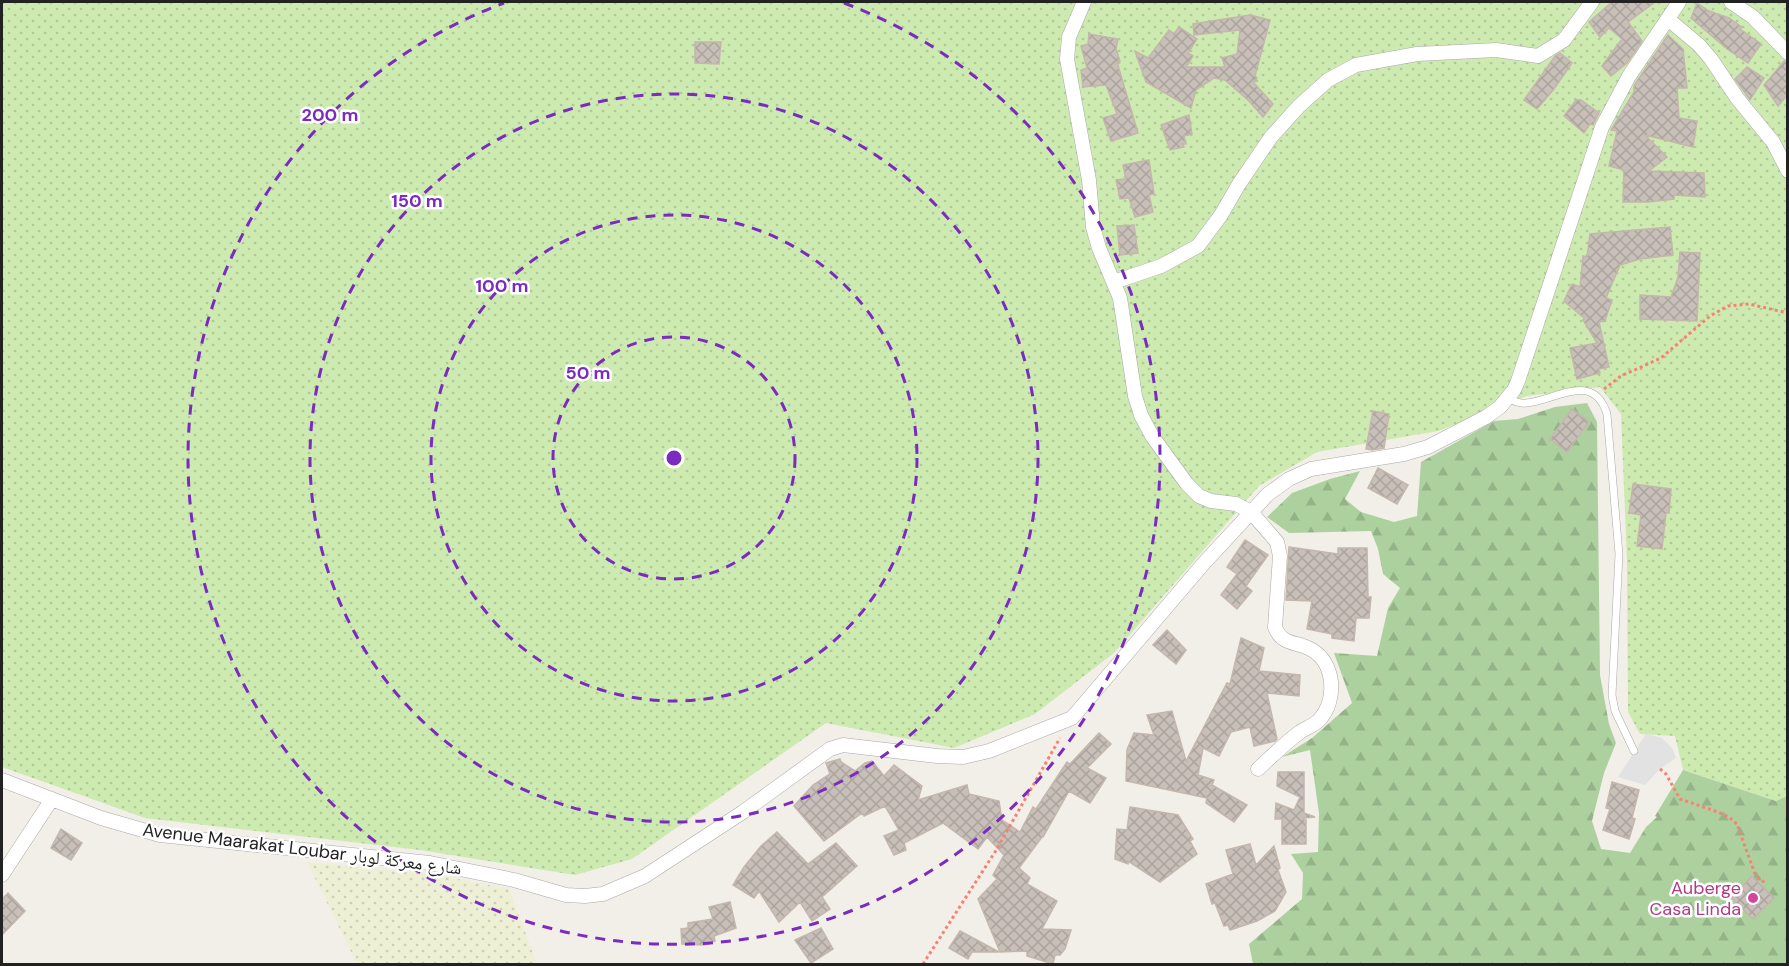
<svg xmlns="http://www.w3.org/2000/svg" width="1789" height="966" viewBox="0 0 1789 966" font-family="'DM Sans','Noto Naskh Arabic',sans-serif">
<defs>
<pattern id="farmland-dots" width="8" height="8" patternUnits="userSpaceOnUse" patternTransform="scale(1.5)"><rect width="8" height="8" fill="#eef0d5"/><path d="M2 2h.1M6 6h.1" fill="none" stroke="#ccceb7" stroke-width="1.8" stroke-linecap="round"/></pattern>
<pattern id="grass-dots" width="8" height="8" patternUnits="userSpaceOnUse" patternTransform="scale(1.5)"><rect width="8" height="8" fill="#cdebb0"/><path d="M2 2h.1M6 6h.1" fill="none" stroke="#b0c997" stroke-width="1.8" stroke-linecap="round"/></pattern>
<pattern id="forest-firs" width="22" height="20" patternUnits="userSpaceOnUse" patternTransform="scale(1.5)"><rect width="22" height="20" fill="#add19e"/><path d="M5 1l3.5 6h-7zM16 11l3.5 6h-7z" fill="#95b388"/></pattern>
<pattern id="building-cross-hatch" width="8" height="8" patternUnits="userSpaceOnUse" patternTransform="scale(1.5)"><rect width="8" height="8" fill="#c7bfb8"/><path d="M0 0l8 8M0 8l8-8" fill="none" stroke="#aba49e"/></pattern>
</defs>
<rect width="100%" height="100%" fill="#f2efe9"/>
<!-- farmland -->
<path fill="url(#farmland-dots)" d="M307,862L433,874L509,889L537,964H357Z"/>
<!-- grass -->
<path fill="url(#grass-dots)" d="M2,2H1787V796L1776,801L1683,770L1675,736L1640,734L1628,712L1627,561L1621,414L1600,387L1527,396L1438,431L1317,452L1259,486L1114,653L1035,714L954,748L826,723L632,859L575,875L420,850L145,818L2,767Z"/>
<!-- forest -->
<path fill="url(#forest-firs)" d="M1587,403L1597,422L1600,675L1609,724L1616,743L1604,773L1592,821L1601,849L1630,853L1646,827L1657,817L1655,816L1683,770L1776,801L1787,796V964H1253L1249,944L1302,899L1303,873L1291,854L1318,852L1319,813L1310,750L1282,757L1312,738L1352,703L1334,653L1377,656L1388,608L1400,588L1383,574L1378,549L1371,531L1289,533L1267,517L1292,493L1330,479L1360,471L1345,499L1361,512L1394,522L1417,516L1421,462L1494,421L1518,419L1555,407Z"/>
<!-- parking -->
<path fill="#e2e2e2" d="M1646,734L1662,738L1672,748L1676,758L1660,769L1645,785L1618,777Z"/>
<!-- building -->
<path fill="url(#building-cross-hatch)" stroke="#c4b6ab" stroke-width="1.5" d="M1612,2H1655L1628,22L1642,41L1627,63L1611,76L1602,66L1622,39L1609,28L1600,37L1589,22Z
M1697,3L1709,11L1729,18L1742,27L1740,29L1761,44L1748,63L1727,49L1691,18Z
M1250,15L1270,20L1255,76L1257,78L1254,83L1273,104L1263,117L1249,101L1225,80L1214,78L1196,90L1191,108L1146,82L1135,51L1148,58L1169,30L1174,34L1179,27L1197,39L1188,53L1193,56L1186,67H1225L1222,58L1237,54L1240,30L1194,35L1193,24Z
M1089,34L1118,39L1116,49L1120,61L1117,62L1138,133L1111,141L1103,118L1117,114L1106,85L1083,87L1081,70L1087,68L1081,46L1088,44Z
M1668,35L1683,49L1687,88H1677L1679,118L1697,121L1693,147L1645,135L1667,157L1649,171L1704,173L1705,197L1674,195V199L1648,202H1623L1624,170L1609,166L1617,131L1611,130L1634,92V86L1637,81Z
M695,42H721L719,64L695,63Z
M1560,53L1572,63L1554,89L1537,109L1524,100L1555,56Z
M1784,61L1788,62V94L1778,106L1764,85Z
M1747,67L1764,78L1750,100L1735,79Z
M1576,100H1581L1599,113L1593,125L1590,124L1584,133L1564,116Z
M1189,115L1192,134L1184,136L1186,144H1183L1184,147L1170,150L1161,125Z
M1149,160L1154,194L1149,195L1153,212L1135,217L1129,198L1120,199L1116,180L1126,179L1123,165Z
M1134,225L1138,253L1120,255L1117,226Z
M1670,227L1673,255L1640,259L1620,265L1606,298L1612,300L1605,321L1599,322L1609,367L1599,369L1600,373L1577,379L1570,348L1597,343L1583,320L1584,318L1564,301L1572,284L1580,287L1583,256L1587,257L1590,234Z
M1680,252L1700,253L1697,321L1640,319V295L1671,297L1678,277Z
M1572,409L1589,422L1567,452L1550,439Z
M1373,411L1389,414L1384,448L1372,450L1366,449Z
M1378,468L1408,485L1397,504L1368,488Z
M1633,484L1671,489L1669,513H1666L1662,549L1637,546L1641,515L1629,513Z
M1245,540L1268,555L1246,586L1252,591L1237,609L1221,595L1237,574L1227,567Z
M1289,547L1338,554V548H1367L1368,597H1371L1369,618H1356L1354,641L1332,638V634L1307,629L1312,601L1286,600Z
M1167,630L1186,650L1176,664L1153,645Z
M1241,638L1264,648L1259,671L1300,675L1299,696L1267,693L1277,739L1275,741L1254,746L1250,727L1231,732L1219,756L1203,748L1198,775L1214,780L1212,785L1247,805L1234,822L1206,803L1207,798L1126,781L1127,750L1134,733L1154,735L1147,715L1172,711L1186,761L1227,683L1230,684Z
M1099,733L1111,744L1087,768L1106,778L1090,803L1069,791L1043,837H1042L1019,868L1030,878L1027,884L1057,901L1042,929L1071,930L1065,949L1060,955H1055L1053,964L1027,956V951L1000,952L978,899L997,879L993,875L1004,855L987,837L978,849L943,823L904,843L906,850L894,855L884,836L899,830L885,806L864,816L862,813L824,841L794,806L813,785L830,774L826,763L840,759L841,762L855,771L865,763L872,761L884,776L894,765L922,786L918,800L967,785L969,794L999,801L1002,820L1020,832L1033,807L1036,809L1067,762L1070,764Z
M1278,772H1304V813L1315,817L1304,818V820H1306V844H1282V819H1275L1276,803L1294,810L1300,797L1277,786Z
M1612,782L1639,790L1632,818L1635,819L1629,839L1603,830L1610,809L1606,808Z
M1130,807L1178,815L1193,839L1190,841L1197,854L1160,882L1128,861V864L1115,859L1117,829L1127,830Z
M61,829L82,843L71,860L51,848Z
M777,832L808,864L836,843L857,866L822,897L830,909L812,921L800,902L779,922L759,891L754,898L733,885L744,867L761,846Z
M1250,844L1256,865L1274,846L1280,868L1278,870L1286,892L1275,911L1257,921L1230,930L1228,925L1224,926L1215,903L1212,904L1206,884L1233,874L1226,850Z
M1752,876L1774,898L1753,919L1731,898Z
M8,893L25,911L2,935V899Z
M730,902L736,928L714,936L715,941L704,945L682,944L681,929L688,928V923L713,919L709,907Z
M821,928L833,949L811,963L795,940Z
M960,931L999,952H972L968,959L949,948Z"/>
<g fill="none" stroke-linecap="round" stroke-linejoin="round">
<!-- lane casing -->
<g stroke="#a9a9a9" stroke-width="8">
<path id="lane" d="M1508,398C1514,401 1519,404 1526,403C1553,402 1593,369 1607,414L1619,554L1612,695L1615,711L1634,751"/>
</g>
<!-- street casing -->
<g stroke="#a9a9a9" stroke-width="15">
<path id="street" d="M1084,2L1069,37L1067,59L1089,180L1093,227L1099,248L1120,298L1135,396L1141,415L1152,436L1187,484L1199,496L1211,501L1236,504L1251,512L1277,542L1280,556L1275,627C1282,646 1297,641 1312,650C1335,663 1337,700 1320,719C1315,725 1306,728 1300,732C1285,743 1272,756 1258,769
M1731,2L1753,17L1788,53
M1668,19L1699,45L1711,59L1737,98L1773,142L1788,171
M1114,282L1161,266L1198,246L1221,215L1239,184L1271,137L1299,106L1328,80L1356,65L1417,54L1496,50L1538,56L1564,40L1592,2
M2,780L101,818L160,835L430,863L514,880L566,895L585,896L603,894L645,876L743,812L830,749L843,745L937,756L963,757L989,751L1072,718L1204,563L1268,494L1289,479L1311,469L1404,454L1428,447L1486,417L1500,407L1514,390L1518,381L1602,127L1629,76L1679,2
M2,875L52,799"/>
</g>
<!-- path -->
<path stroke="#fa8072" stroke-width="3" stroke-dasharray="3 3" stroke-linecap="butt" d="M1604,389L1621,376L1661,358L1710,316L1728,306L1749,304L1788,313
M1660,769L1666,774L1680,799L1718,812L1729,817L1737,824L1755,874L1766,884
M923,964L995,852L1060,738"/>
<!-- lane -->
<use href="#lane" stroke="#fff" stroke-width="7"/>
<!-- street -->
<use href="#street" stroke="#fff" stroke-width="14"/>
</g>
<!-- distance rings -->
<g fill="none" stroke="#7b2cbf" stroke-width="3" stroke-dasharray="10 8">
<circle cx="674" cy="458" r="121"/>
<circle cx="674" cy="458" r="243"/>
<circle cx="674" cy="458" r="364"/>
<path d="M844 3A486 486 0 1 1 504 3"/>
</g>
<!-- markers -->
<circle fill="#d1479c" stroke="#fff" stroke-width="2" cx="1753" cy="898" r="6"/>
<g text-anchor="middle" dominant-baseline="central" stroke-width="5" stroke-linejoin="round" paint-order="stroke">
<!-- street labels -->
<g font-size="18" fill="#222" stroke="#fff">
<text transform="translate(302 849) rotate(7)">Avenue Maarakat Loubar شارع معركة لوبار</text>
</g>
<!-- hotel labels -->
<g font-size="18" fill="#b23c85" stroke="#fff" text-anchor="end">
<text x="1741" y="888">Auberge<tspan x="1741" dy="21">Casa Linda</tspan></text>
</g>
</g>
<circle cx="674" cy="458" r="9" fill="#7b2cbf" stroke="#fff" stroke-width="3"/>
<g font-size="18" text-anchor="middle" font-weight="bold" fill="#7b2cbf" stroke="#fff" stroke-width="5" stroke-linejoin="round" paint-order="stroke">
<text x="330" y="121">200 m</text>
<text x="417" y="207">150 m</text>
<text x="502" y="292">100 m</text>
<text x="588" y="379">50 m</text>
</g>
<!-- border -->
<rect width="1789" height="966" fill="none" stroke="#222222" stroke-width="6"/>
</svg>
